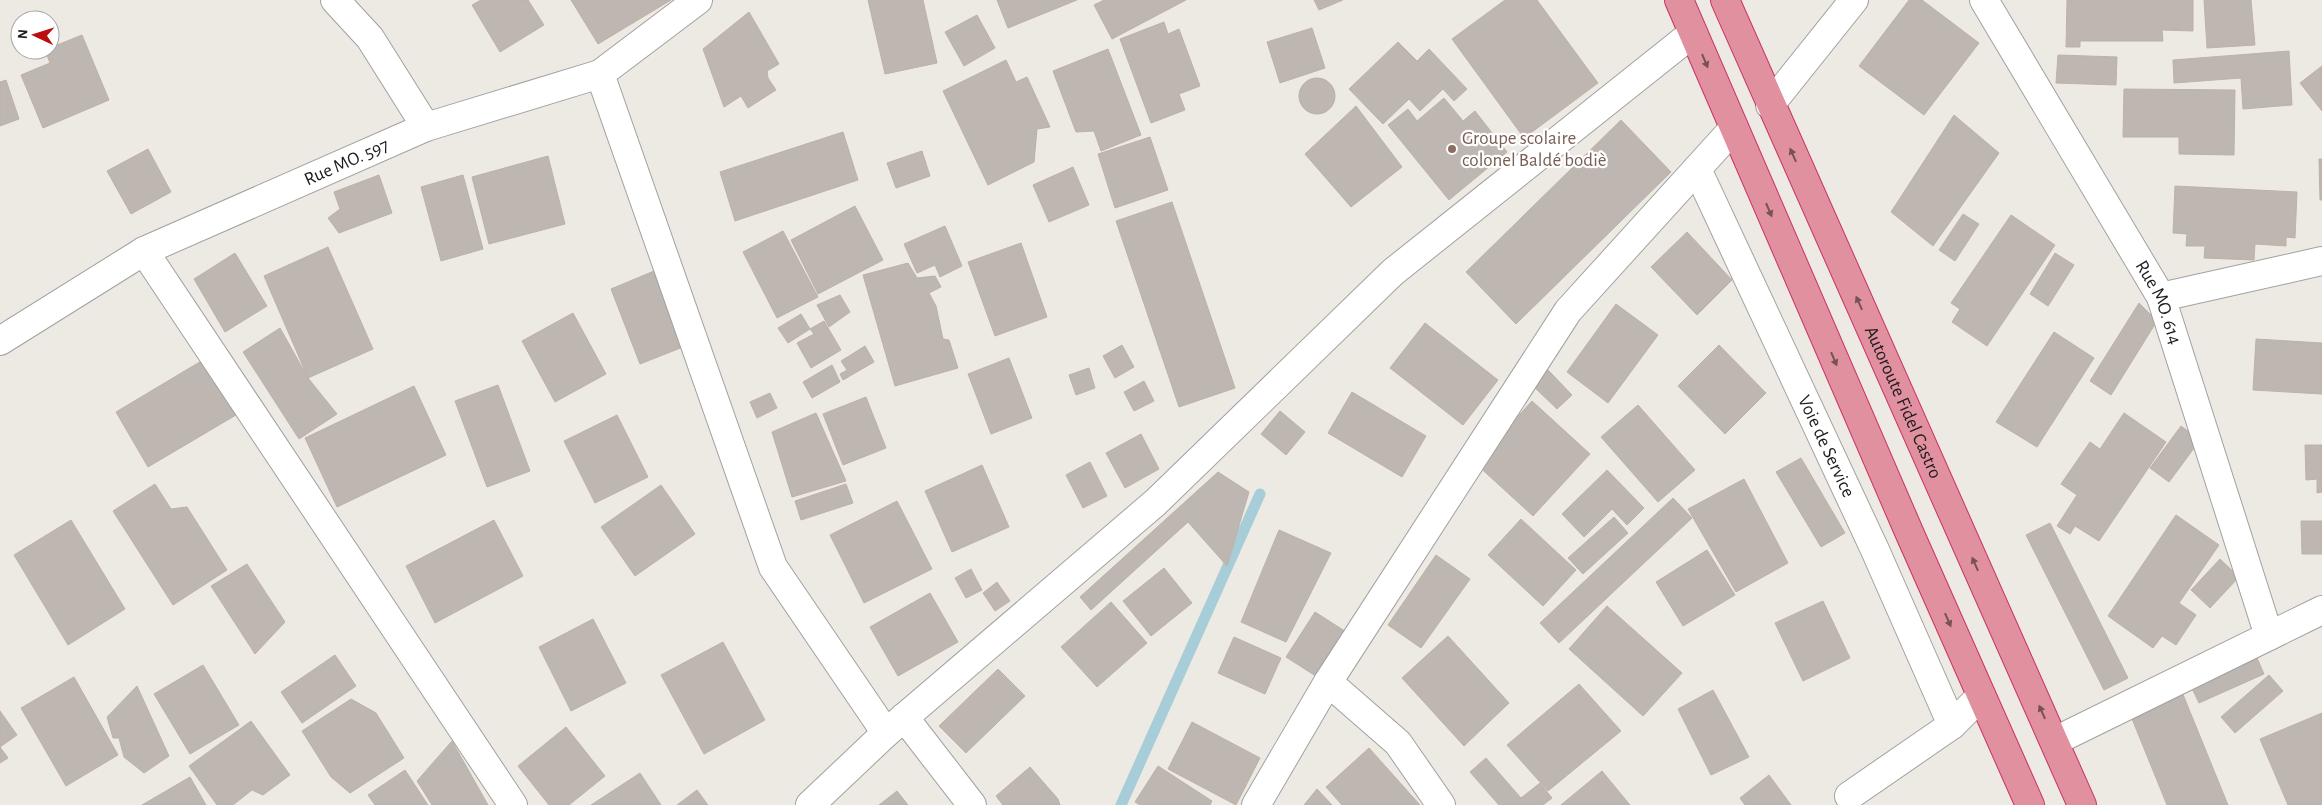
<svg xmlns="http://www.w3.org/2000/svg" width="2322" height="805" viewBox="0 0 2322 805" font-family="'Alegreya Sans',sans-serif">
<rect width="100%" height="100%" fill="#edeae4"/>
<g fill="none" stroke-linecap="round" stroke-linejoin="round">
<!-- stream -->
<path stroke="#a7cdd8" stroke-width="11" d="M1121,805L1260,494"/>
</g>
<!-- building -->
<path fill="#beb6b0" stroke="#beb1a7" d="M481,0H528L544,25L500,52L472,5Z
M571,0H671L598,44Z
M868,0H923L937,63L885,74Z
M997,0H1077L1008,28Z
M1104,0H1186L1112,39L1094,5Z
M1314,0H1343L1319,10Z
M1505,0H1537L1598,83L1524,138L1452,39Z
M1909,0H1922L1979,43L1924,115L1859,66Z
M2067,0H2193V31L2162,30L2163,41H2080V47H2066Z
M2204,0H2251L2255,45L2207,48Z
M749,12L779,64L767,71L768,78L776,90L748,108L741,96L724,107L703,49Z
M977,15L995,48L964,66L945,32Z
M1164,22L1168,34L1179,29L1200,86L1179,94L1185,110L1151,123L1120,39Z
M1312,28L1325,68L1280,83L1267,42Z
M82,35L109,100L43,128L21,75L50,63L45,50H50V48Z
M1398,42L1417,61L1429,49L1467,89L1454,101L1443,89L1420,111L1409,99L1383,124L1349,89Z
M1108,49L1141,135L1101,151L1094,131L1076,132L1053,71Z
M2289,51L2292,105L2243,109L2241,78L2174,83L2173,60Z
M2058,55L2117,57L2116,85L2056,83Z
M1006,60L1016,82L1027,77L1050,127L1037,129L1034,162L988,185L943,91Z
M2322,66V111L2300,83Z
M1299 96a18 18 0 1 1 36 0a18 18 0 1 1-36 0Z
M6,80L19,119L0,126V82Z
M2124,89L2235,90L2234,155L2179,154V137H2123Z
M1444,98L1463,121L1475,111L1507,152L1449,200L1388,125L1408,109L1417,121Z
M1356,106L1402,167L1351,207L1305,154Z
M1954,115L1999,153L1933,246L1891,212Z
M1621,120L1671,172L1516,324L1466,272Z
M843,132L858,180L735,221L720,172Z
M1150,137L1168,190L1115,208L1098,154Z
M148,149L171,192L131,214L107,171Z
M922,151L930,176L896,188L887,163Z
M548,156L565,224L489,244L472,177Z
M2319,159H2322V200H2320Z
M1073,167L1089,205L1049,222L1033,185Z
M379,175L392,213L339,233L328,218L340,209L334,192Z
M463,175L483,249L441,261L421,187Z
M2175,186L2297,192L2295,238L2286,237V246L2255,244L2254,260L2204,258L2205,246H2186L2187,234L2173,233Z
M1172,202L1235,388L1179,407L1116,221Z
M855,206L883,260L818,294L791,240Z
M1963,214L1979,224L1955,261L1939,250Z
M2011,215L2055,245L1987,346L1952,322L1960,309L1951,303Z
M945,226L962,266L940,277L935,265L917,273L904,244Z
M783,231L818,297L777,318L743,252Z
M1687,232L1732,280L1697,315L1651,267Z
M1021,243L1047,317L995,336L968,262Z
M328,247L373,349L308,378L264,276Z
M235,253L267,306L225,332L194,279Z
M2055,253L2074,265L2048,306L2030,294Z
M908,263L917,278L935,276L941,287L929,293L936,306L943,339L949,340L958,368L895,386L863,275Z
M654,271L683,347L640,364L611,289Z
M840,295L850,312L829,327L817,305Z
M2139,303L2157,321L2111,395L2090,381Z
M1616,304L1658,335L1608,403L1567,372Z
M573,313L606,374L555,402L522,341Z
M801,314L810,329L788,343L778,328Z
M824,321L841,350L811,368L797,343L814,334L810,329Z
M1425,323L1498,380L1463,425L1390,368Z
M280,328L308,378L337,414L299,439L243,352Z
M2054,332L2094,358L2037,447L1996,422Z
M2256,339L2322,343V394L2253,390Z
M1122,345L1134,367L1115,378L1103,356Z
M1719,345L1766,393L1725,434L1678,386Z
M865,346L874,362L843,380L840,374L847,370L841,361Z
M1009,358L1032,418L991,434L968,374Z
M203,360L236,415L148,467L116,412Z
M832,365L840,382L812,398L803,382Z
M1089,368L1095,388L1076,395L1069,375Z
M1548,370L1572,395L1557,409L1532,385Z
M1144,381L1154,401L1134,411L1124,392Z
M498,385L530,471L487,487L455,401Z
M414,386L446,455L337,507L305,438Z
M1352,392L1426,436L1402,477L1328,433Z
M770,393L777,408L757,418L750,402Z
M866,397L886,448L843,465L823,414Z
M1532,401L1590,454L1533,516L1475,463Z
M1638,405L1695,470L1658,502L1601,437Z
M1280,411L1305,432L1286,455L1261,434Z
M816,413L846,481L792,497L772,432Z
M2124,413L2166,442L2099,541L2075,526L2070,534L2057,526L2077,495L2061,484L2090,442L2100,449Z
M617,415L648,477L595,503L564,441Z
M2181,426L2200,440L2169,482L2150,468Z
M1141,434L1159,469L1125,488L1106,453Z
M2305,445H2322V492L2317,493V479L2306,480Z
M1801,458L1845,533L1821,547L1776,472Z
M1090,462L1107,496L1083,508L1066,475Z
M982,465L1009,527L952,552L925,491Z
M1607,470L1644,508L1627,525L1612,509L1584,537L1562,514Z
M1218,472L1249,492L1227,566L1188,522L1091,610L1080,597Z
M1744,479L1788,563L1736,592L1688,509Z
M155,484L171,509L187,507L227,570L173,605L113,511Z
M846,484L853,503L801,520L795,501Z
M661,485L695,534L635,576L601,527Z
M1673,498L1692,518L1559,643L1540,623Z
M897,501L932,569L864,603L830,535Z
M2176,515L2219,545L2179,603L2196,615L2176,645L2162,636L2153,648L2108,616Z
M1614,517L1628,533L1583,574L1568,558Z
M1521,519L1576,570L1543,606L1488,555Z
M71,520L125,609L68,645L14,555Z
M494,520L523,576L435,623L406,566Z
M2301,521H2322V554H2302Z
M2050,523L2128,678L2104,690L2026,535Z
M1279,530L1331,553L1286,642L1241,622Z
M1707,550L1735,595L1683,626L1656,582Z
M1436,555L1470,579L1421,648L1388,625Z
M2220,559L2239,577L2210,608L2191,590Z
M247,564L285,622L255,654L211,586Z
M1164,568L1192,603L1151,636L1123,601Z
M971,569L982,590L966,598L955,578Z
M997,582L1010,601L995,611L983,593Z
M930,593L958,642L898,676L870,627Z
M1823,601L1850,658L1803,681L1775,623Z
M1111,602L1147,643L1097,687L1061,647Z
M1607,606L1682,673L1643,716L1569,649Z
M1315,612L1351,635L1322,680L1286,657Z
M593,619L626,683L571,711L539,647Z
M1448,636L1509,703L1464,746L1402,678Z
M1234,637L1281,658L1265,694L1218,673Z
M723,642L765,720L704,754L661,675Z
M2254,651L2264,674L2199,703L2188,680Z
M335,655L356,686L302,723L281,692Z
M203,665L239,725L190,754L154,694Z
M998,669L1025,696L966,753L939,726Z
M2269,675L2283,691L2235,733L2221,717Z
M74,677L118,755L66,786L21,708Z
M1579,684L1621,731L1548,791L1507,745Z
M137,686L169,756L144,773L124,757L119,738H113L107,717Z
M1713,690L1749,757L1711,775L1678,709Z
M2182,692L2228,805H2167L2130,714Z
M351,699L376,713L404,758L350,793L331,777L302,731Z
M0,711L17,735L0,747L8,758L0,763Z
M2322,713V805H2288L2260,739Z
M251,721L290,775L263,795L252,790L233,805H217L189,766Z
M1192,722L1260,758L1236,805L1168,769Z
M566,727L605,776L569,805H549L518,766Z
M452,741L488,805H432L417,781Z
M1369,748L1420,805H1342L1326,787Z
M1486,758L1521,798L1540,783L1552,798L1543,805H1499L1470,772Z
M1158,766L1212,801L1210,805H1140L1135,802Z
M1030,767L1058,799L1060,805H1003L996,796Z
M405,770L428,805H375L368,795Z
M1602,771L1630,805H1561Z
M640,773L661,805H591Z
M1769,775L1791,805H1745L1740,798Z
M190,777L206,805H142Z
M1317,789L1332,805H1304Z
M697,790L708,805H677Z
M897,791L908,805H879Z"/>
<g fill="none" stroke-linecap="round" stroke-linejoin="round">
<!-- minor casing -->
<g stroke="#a1a1a1" stroke-width="30">
<g id="minor">
<path d="M335,0L370,38L426,127"/>
<path id="s1" d="M1984,0L2161,297L2269,636"/>
<path d="M600,74L773,567L886,733"/>
<path d="M1770,105L1854,0"/>
<path id="s2" d="M1697,169L1875,550L1952,725"/>
<path d="M144,251L513,805"/>
<path d="M2161,297L2322,261"/>
<path id="s3" d="M0,341L144,251L426,127L600,74L698,0"/>
<path d="M1328,682L1398,743L1441,805"/>
<path d="M904,717L972,805"/>
<path d="M2055,741L2322,610"/>
<path d="M1849,796L1952,725L1981,696"/>
<path d="M810,805L886,733L1156,502L1393,272L1693,33"/>
<path d="M1256,805L1328,682L1568,311L1734,128"/>
</g>
</g>
<!-- highway casing -->
<g stroke="#cc3066" stroke-width="30">
<g id="highway">
<path d="M1679,0L1909,532L2030,805"/>
<path id="s4" d="M1725,0L2082,805"/>
</g>
</g>
<!-- minor -->
<use href="#minor" stroke="#fff" stroke-width="28"/>
<!-- highway -->
<use href="#highway" stroke="#e0909f" stroke-width="28"/>
</g>
<!-- one-way arrows -->
<defs><path id="oneway-solid" d="M-6-.8H1V-3.2L6.5 0L1 3.2V.8H-6Z" transform="scale(1.25)"/></defs>
<g fill="#755158">
<use href="#oneway-solid" transform="translate(1705 61) rotate(67)"/>
<use href="#oneway-solid" transform="translate(1793 155) rotate(-114)"/>
<use href="#oneway-solid" transform="translate(1769 210) rotate(67)"/>
<use href="#oneway-solid" transform="translate(1859 303) rotate(-114)"/>
<use href="#oneway-solid" transform="translate(1834 359) rotate(67)"/>
<use href="#oneway-solid" transform="translate(1975 564) rotate(-114)"/>
<use href="#oneway-solid" transform="translate(1948 620) rotate(66)"/>
<use href="#oneway-solid" transform="translate(2042 712) rotate(-114)"/>
</g>
<!-- markers -->
<circle fill="#8d6e63" stroke="#fff" stroke-width="2" cx="1452" cy="149" r="5"/>
<g text-anchor="middle" dominant-baseline="central" stroke-width="4.5" stroke-linejoin="round" paint-order="stroke">
<!-- education labels -->
<g font-size="19" fill="#785e54" stroke="#fff" text-anchor="start">
<text x="1462" y="138">Groupe scolaire<tspan x="1462" dy="22">colonel Baldé bodiè</tspan></text>
</g>
<!-- street labels -->
<g font-size="19" fill="#1d1d1d" stroke="#fff">
<text stroke="none"><textPath href="#s3" startOffset="391">Rue MO. 597</textPath></text>
<text stroke="none"><textPath href="#s1" startOffset="350">Rue MO. 614</textPath></text>
<text stroke="none"><textPath href="#s4" startOffset="440">Autoroute Fidel Castro</textPath></text>
<text stroke="none"><textPath href="#s2" startOffset="306">Voie de Service</textPath></text>
</g>
</g>
<!-- north arrow -->
<g transform="translate(35 35) rotate(274)"><circle r="24" fill="#ffffff" stroke="#a5a5a5"/>
<path d="M0-4L9 19L0 12L-9 19Z" fill="#bc0e0f"/>
<text y="-8" font-size="14" font-weight="bold" text-anchor="middle" fill="#1d1d1d">N</text>
</g>
</svg>
